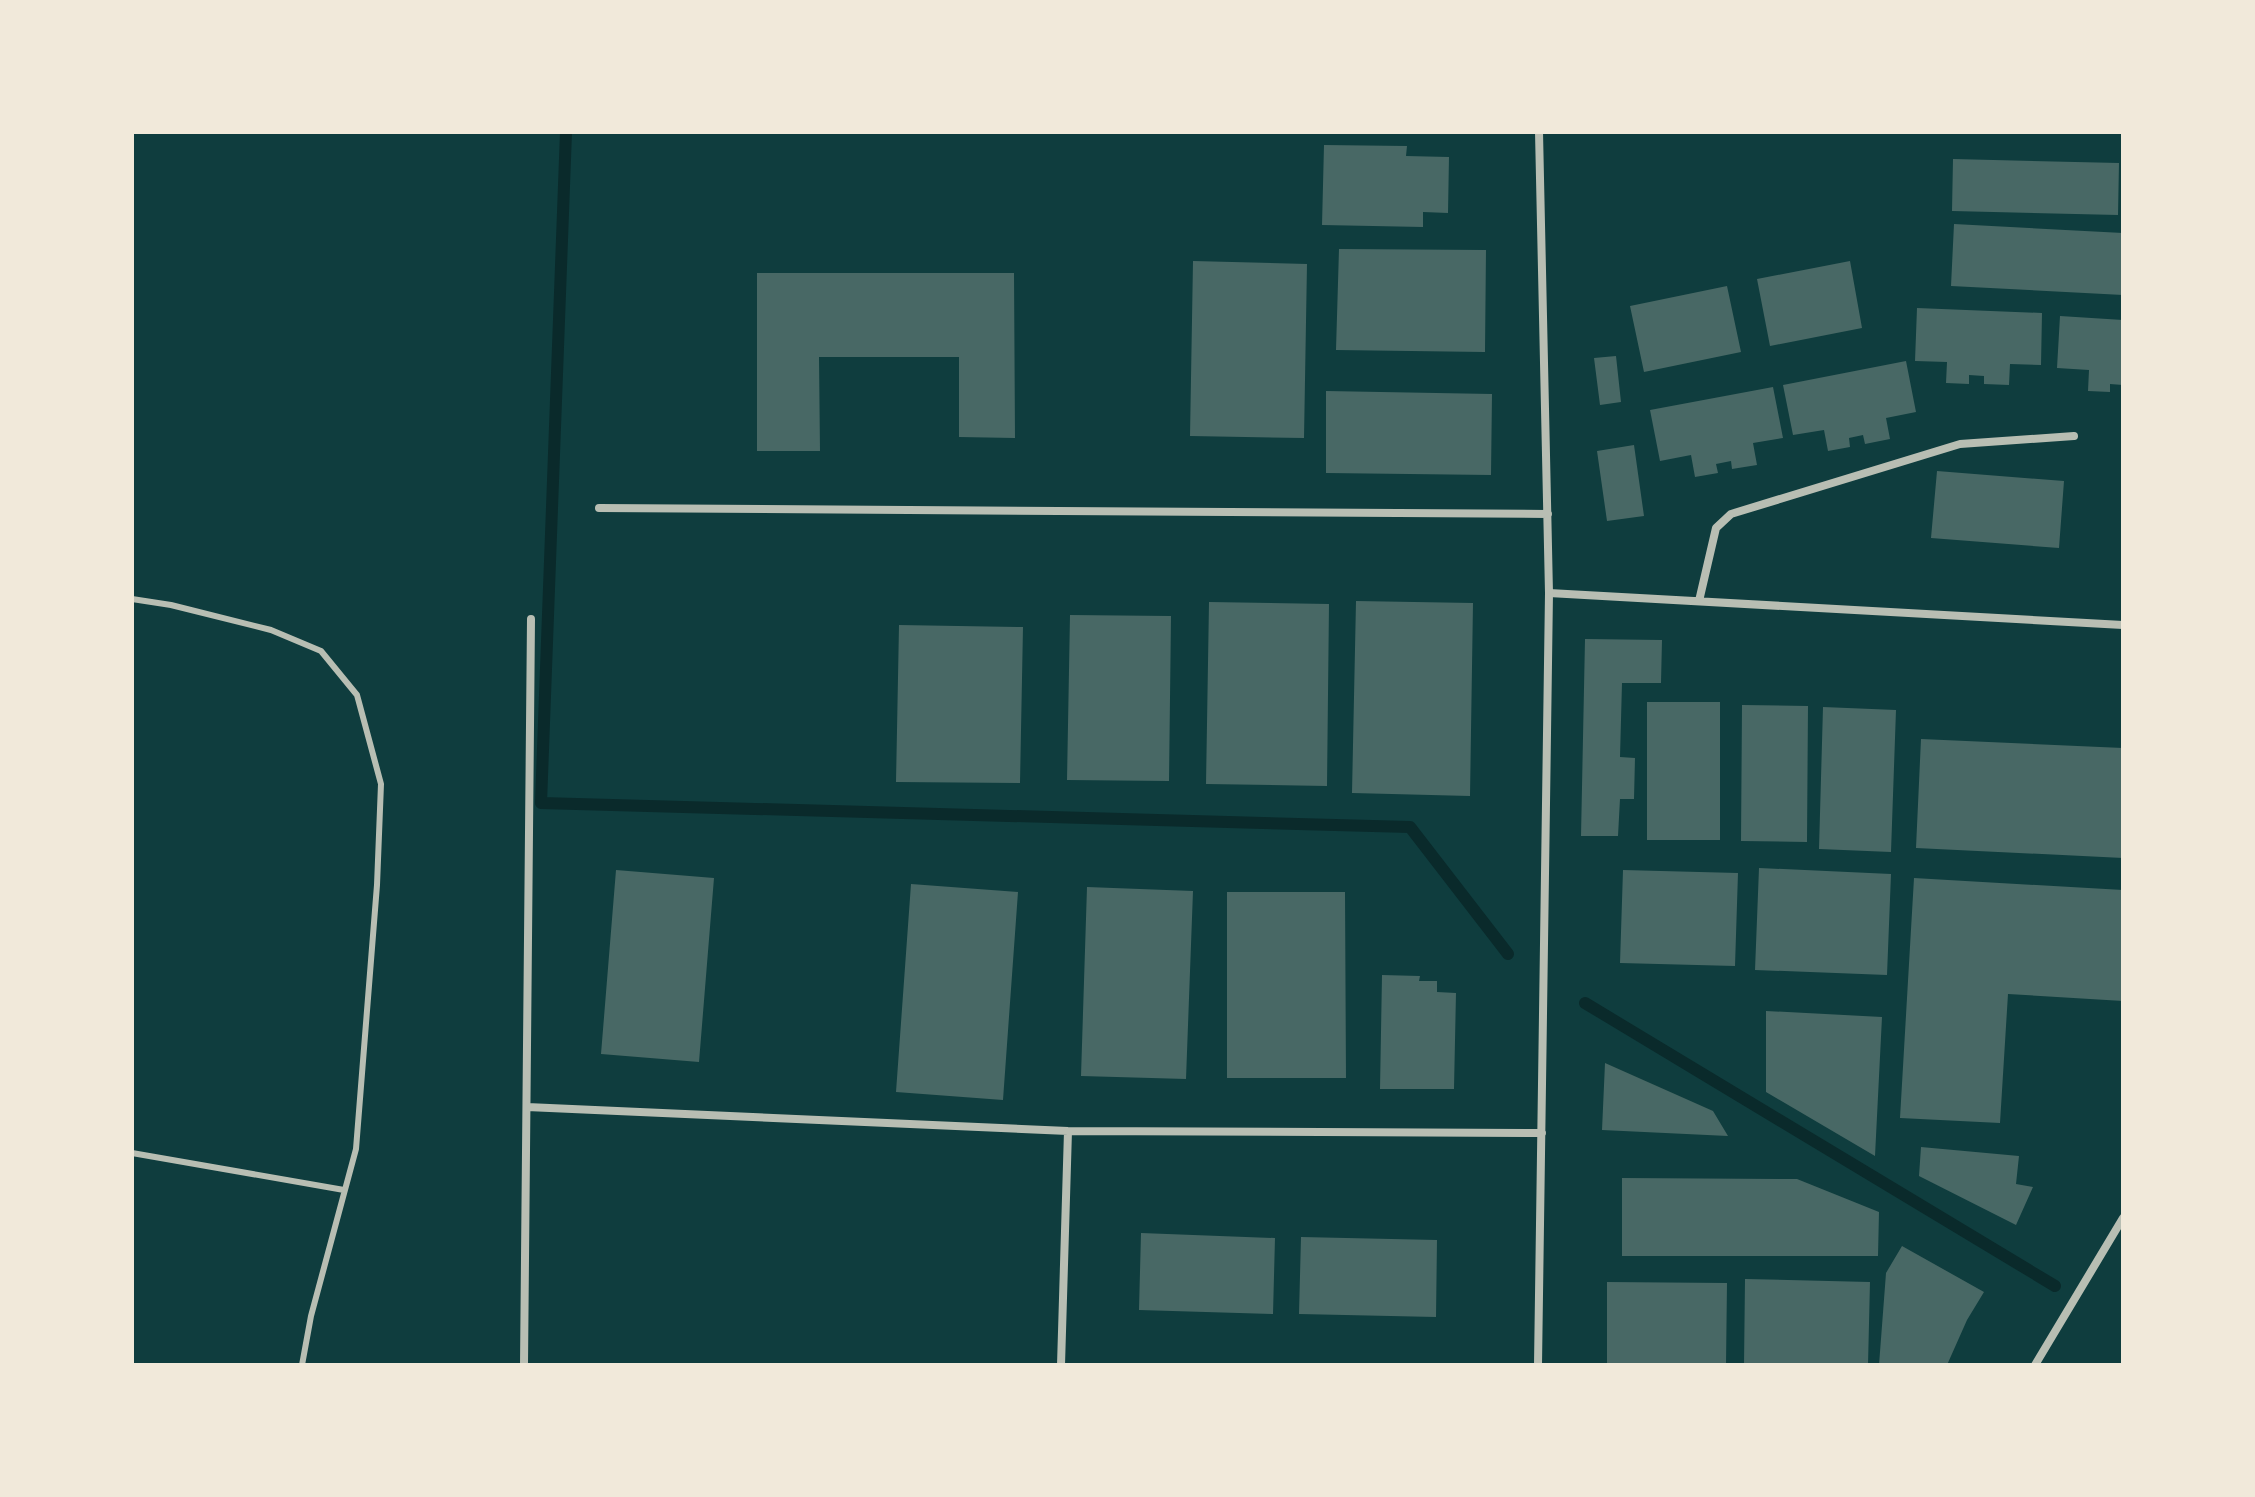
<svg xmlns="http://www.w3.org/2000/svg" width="2255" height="1497" viewBox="0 0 2255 1497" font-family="'Varela Round',sans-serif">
<rect width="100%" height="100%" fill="#0f3d3e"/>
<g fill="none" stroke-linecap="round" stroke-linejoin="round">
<!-- stream -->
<path stroke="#0a2a2b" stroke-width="12" d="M566,132L541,803L1410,827L1508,954
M1585,1003L2055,1286"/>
</g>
<!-- building -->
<path fill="#486865" d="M1324,145L1407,146L1406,156L1449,157L1448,213L1423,212V227L1322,225Z
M1953,159L2119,163L2118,215L1952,211Z
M1954,224L2123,233V295L1951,286Z
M1339,249L1486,250L1485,352L1336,350Z
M1193,261L1307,264L1304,438L1190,436Z
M1850,261L1862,328L1770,346L1757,279Z
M757,273H1014L1015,438L959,437V357H819L820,451H757Z
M1727,286L1741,352L1644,372L1630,306Z
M1917,308L2042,313L2041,365L2010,364L2009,385L1984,384V376L1969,375V384L1946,383L1947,362L1915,361Z
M2060,316L2123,320V385L2110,384V392L2088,391L2089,370L2057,368Z
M1616,356L1621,402L1600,405L1594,358Z
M1906,361L1916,412L1886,418L1890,439L1865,444L1863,435L1849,438L1850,447L1828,451L1824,430L1793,435L1783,385Z
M1773,387L1783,438L1753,443L1757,465L1732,469L1731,461L1716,464L1718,473L1695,477L1691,455L1660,461L1650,410Z
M1326,391L1492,394L1491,475L1326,473Z
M1634,445L1644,516L1607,521L1597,451Z
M1937,471L2064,481L2059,548L1931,538Z
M1356,601L1473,603L1470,796L1352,793Z
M1209,602L1329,604L1327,786L1206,784Z
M1070,615L1171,616L1169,781L1067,780Z
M899,625L1023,627L1020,783L896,782Z
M1585,639L1662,640L1661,683H1622L1620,757L1635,758L1634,799H1620L1618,836H1581Z
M1647,702H1720V840H1647Z
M1742,705L1808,706L1807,842L1741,841Z
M1823,707L1896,710L1891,852L1819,849Z
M1921,739L2123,748V858L1916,848Z
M1759,868L1891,874L1887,975L1755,970Z
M616,870L714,878L699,1062L601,1054Z
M1623,870L1738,873L1735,966L1620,963Z
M1914,878L2123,890V1001L2008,994L2000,1123L1900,1118Z
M911,884L1018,892L1003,1100L896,1092Z
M1087,887L1193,891L1186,1079L1081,1076Z
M1227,892H1345L1346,1078H1227Z
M1382,975L1420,976L1419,981H1437V992L1456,993L1454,1089H1380Z
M1766,1011L1882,1017L1875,1156L1766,1092Z
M1605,1063L1713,1111L1728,1136L1602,1130Z
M1921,1147L2019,1156L2016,1184L2033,1187L2016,1225L1919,1176Z
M1622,1178L1797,1179L1879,1212L1878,1256H1622Z
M1141,1233L1275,1238L1273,1314L1139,1310Z
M1301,1237L1437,1240L1436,1317L1299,1314Z
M1902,1246L1984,1292L1967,1320L1947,1365H1879L1886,1273Z
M1745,1279L1870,1282L1868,1365H1744Z
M1607,1282L1727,1283L1726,1365H1607Z"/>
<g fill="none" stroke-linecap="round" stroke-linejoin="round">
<!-- service -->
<path stroke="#b8beb3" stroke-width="6" d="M132,599L171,605L271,630L321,651L357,695L381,784L377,885L356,1149L311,1316L302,1365
M132,1153L344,1190"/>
<!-- minor -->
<path stroke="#b8beb3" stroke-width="8" d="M599,508L1548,514
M1549,593L2123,625
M1699,601L1716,528L1731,514L1960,444L2074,436
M527,1107L1068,1131L1542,1133
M524,1365L531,619
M1061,1365L1068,1131
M1538,1365L1549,593L1539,132
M2035,1365L2123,1218"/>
</g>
<!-- border -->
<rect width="2255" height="1497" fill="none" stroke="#f1e9da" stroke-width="268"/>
</svg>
